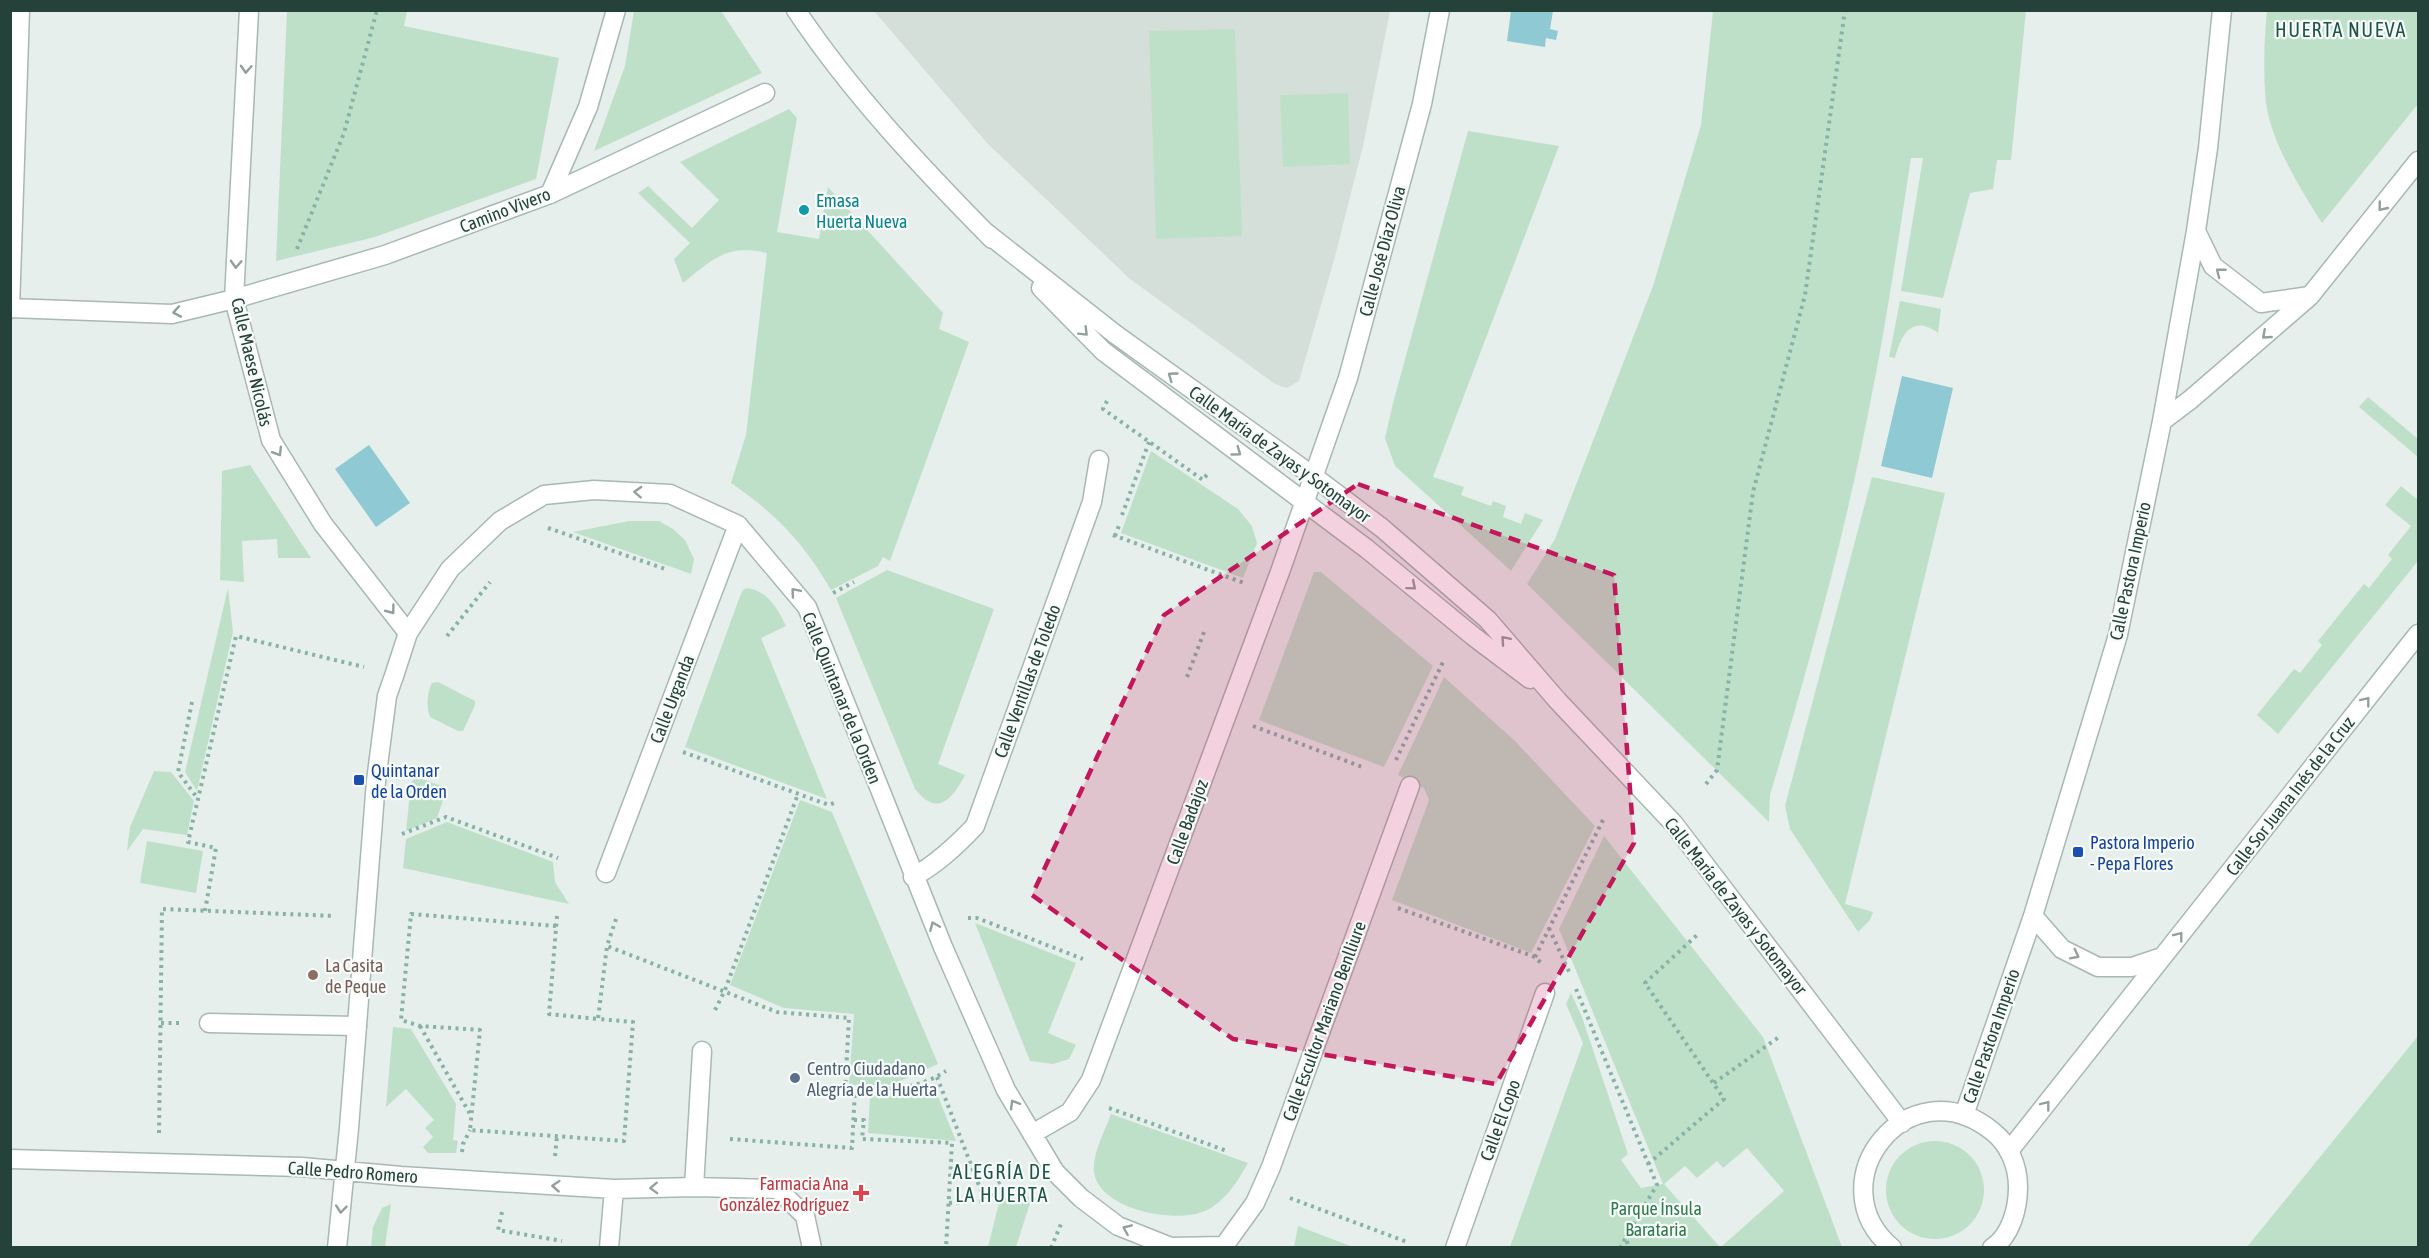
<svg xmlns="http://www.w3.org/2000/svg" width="2429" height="1258" viewBox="0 0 2429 1258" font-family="'Asap Condensed',sans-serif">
<rect width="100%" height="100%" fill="#e6efeb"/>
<!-- built -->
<path fill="#d4dfda" d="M874,11H1390L1363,146L1334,260L1299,381L1287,388L1275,384L1130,279L987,143Z"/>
<!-- green -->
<path fill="#bfe0c8" d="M287,11H407L404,26L559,58L536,179L375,237L276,261Z
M634,11H721L762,73L594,151L625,66Z
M1713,11H2026L2011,160H1997L1993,189L1970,193L1943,298L1901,291L1923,158H1911C1898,242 1886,326 1869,409C1844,539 1808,668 1770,795L1769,822L1527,584L1555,539L1653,286L1701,125Z
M2267,11H2418V104L2322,223C2301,190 2271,142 2266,103C2263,72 2264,41 2267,11Z
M1235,29L1242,236L1156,239L1149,31Z
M1348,93L1350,164L1283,167L1280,95Z
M789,109L797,118L777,232L819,239L828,187L943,313L939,329L969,342L890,561L883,557L878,566L831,590C803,542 777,515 731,483L746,435L767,253C726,244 713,259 683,283L674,259L690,243L638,193L648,186L692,228L719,200L680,162Z
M1468,131L1559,146L1433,477L1464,487L1461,495L1491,506L1493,501L1506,506L1503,517L1521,524L1525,513L1543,520L1511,571L1395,466L1385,438L1393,403Z
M1900,301L1941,309L1938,333C1912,314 1901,335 1895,358L1889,357Z
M2368,397L2418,439V457L2359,407Z
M1151,451L1238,509L1252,526L1257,543L1243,578L1121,533Z
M250,465L311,558H278L277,539L242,541L244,582L220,580L222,471Z
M1872,477L1945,493L1845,904L1873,912L1870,920L1858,932L1790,829L1785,806Z
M2401,486L2418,500V561L2278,734L2257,715L2294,669L2300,673L2322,645L2318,641L2364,584L2369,588L2392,559L2388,555L2411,526L2385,505Z
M629,521H659L673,529L685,540L694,559L691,574L573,532Z
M887,570L994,609L938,764L965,775C952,800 937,817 915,789L836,598Z
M1314,572H1321L1433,666L1384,767L1259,720Z
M228,588L233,632L197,791L185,772Z
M747,588C768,591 778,609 786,626L761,638L827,799L685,747L740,596L743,590Z
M1444,677L1515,741L1595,826L1531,953L1392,900L1429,800L1424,788L1398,775Z
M438,682L475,701V705L463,731H458L430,717C426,707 427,692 432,683Z
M154,771L171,772L194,801L187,835L143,829L127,851L130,827Z
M419,778L447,788L437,818L406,831L411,784L413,780Z
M800,800L832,812L938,1064L891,1085H849L854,1014L784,1008L730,985Z
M447,822L553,862L555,882L569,904L403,868L406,839Z
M1604,836L1763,1037L1842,1247H1721L1784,1191L1747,1148L1723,1168L1717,1161L1697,1178L1685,1166L1664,1184L1720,1247H1510L1583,1043L1566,1004L1571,993L1582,1017L1628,1154L1621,1160L1641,1188L1663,1184L1559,929Z
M147,841L203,851L196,893L140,883Z
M975,923L1076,963L1048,1033L1076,1045L1069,1059L1053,1064L1030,1061Z
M393,1027L411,1029L456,1104L453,1140L458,1141L456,1153H428L423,1147L433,1137L425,1128L434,1120L406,1089L386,1107Z
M2418,1036V1247H2247Z
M937,1094L956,1141L868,1133L870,1095Z
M1111,1114L1248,1163C1238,1181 1225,1202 1205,1211C1176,1224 1099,1210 1094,1172C1092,1154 1105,1131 1111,1114Z
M1886 1190a49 49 0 1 1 98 0a49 49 0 1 1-98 0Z
M1001,1195L1032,1197L1016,1247H988Z
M391,1204L385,1247H371L373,1227L382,1208Z
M1298,1226L1353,1247H1294Z"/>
<!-- water -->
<path fill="#8ec9d4" d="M1511,11H1553L1550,29L1558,31L1556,40L1546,38L1545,47L1507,41Z
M1902,376L1953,388L1932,478L1881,466Z
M369,445L410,503L376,527L335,469Z"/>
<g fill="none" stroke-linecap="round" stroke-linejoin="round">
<!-- service casing -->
<g stroke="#a8b8b2" stroke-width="21">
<path id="service" d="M550,194L588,107L616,10
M209,1023L357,1026"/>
</g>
<!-- minor casing -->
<g stroke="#a8b8b2" stroke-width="21">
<path id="minor" d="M249,10L234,299L271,440L323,524L408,633
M2196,231L2213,266L2261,303L2310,296
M10,308L172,314L234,299L385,255L550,194L765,93
M10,309L20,10
M2162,421L2190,400L2310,296L2418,161
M606,873L738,525
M913,877C937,864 956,846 975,826L1092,502L1099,460
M2033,916L2062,949L2098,967H2132L2162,957
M1964,1115L2033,916L2118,635L2162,421L2196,231L2208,148L2222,10
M1032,1134L1070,1112L1091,1080L1281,569L1348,378L1422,104L1440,10
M2009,1151L2418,634
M10,1159L302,1167L401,1176L614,1189L694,1187L778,1189L805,1216L812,1248
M694,1187L702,1051
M1224,1246L1255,1203L1271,1167L1410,786
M337,1248L349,1128L376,781L387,696L395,673L408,633L450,569L500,521L544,495L594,490L670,494L738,525L807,607L943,947L1006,1090L1055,1172L1081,1198L1118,1226L1171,1247L1224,1246
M609,1248L614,1189
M1455,1248L1545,993"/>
</g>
<!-- tertiary casing -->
<g stroke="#a8b8b2" stroke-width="21">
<path id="tertiary" d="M796,10C852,94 922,168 992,239
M984,231L1115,334L1313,476L1382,528L1488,620L1557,700L1674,824L1902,1123
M1041,288L1103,351L1367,549L1473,636L1530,679
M1892,1248C1815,1183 1908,1064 1992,1131C2009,1144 2018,1166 2018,1187C2018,1208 2011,1236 1992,1248"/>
</g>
<!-- path -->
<path stroke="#86b3a5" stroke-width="4" stroke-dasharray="3 4.5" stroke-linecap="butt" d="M297,249L344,133L377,10
M1107,401L1103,409L1203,480L1208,473
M1122,515L1149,442
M548,528L665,569
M1113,535L1244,583
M1115,536L1120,523
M833,593L854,582
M447,636L490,582
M1187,677L1204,632
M192,702L178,772L198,799
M1253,726L1365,768
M683,752L829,805L834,803
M1396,760L1443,662
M1706,784L1717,770L1753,492L1805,295L1845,10
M402,834L446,817L558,858
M1398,908L1535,957L1541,963
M205,911L216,848L188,842L236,636L364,667
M557,916L549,1014L598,1019
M968,918H977L1083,959
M616,919L607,946L777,1012L849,1018L845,1090C883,1088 912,1093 946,1071
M556,926L411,914L401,1020L420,1026L480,1030L470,1130L624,1141L633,1022L598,1019L607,946
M1549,928L1570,974
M1535,957L1603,820
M1576,989L1657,1185L1625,1238L1630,1248
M715,1010L725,990L798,794
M161,1023H181
M420,1026L470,1114
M937,1077L985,1201
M1714,1083L1779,1037
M1109,1108L1227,1151
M854,1120H864L862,1139L952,1143L946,1248
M159,1133L162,909L335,916
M730,1139L852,1148L855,1089
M462,1152L463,1144L470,1130
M555,1156L557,1136
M1648,1164L1724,1099L1645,983L1697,935
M1290,1198L1407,1242
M949,1203L985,1201L994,1195L996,1184L1020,1171
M502,1212L498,1230L562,1241
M1051,1248L1061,1224
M1620,1248L1625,1239"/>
<!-- service -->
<use href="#service" stroke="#fff" stroke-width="18"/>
<!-- minor -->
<use href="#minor" stroke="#fff" stroke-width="18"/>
<!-- tertiary -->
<use href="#tertiary" stroke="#fff" stroke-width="18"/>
</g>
<!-- one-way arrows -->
<defs><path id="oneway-chevron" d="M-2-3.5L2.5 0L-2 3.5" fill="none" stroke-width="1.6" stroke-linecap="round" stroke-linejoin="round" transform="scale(1.5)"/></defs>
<g stroke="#92a09c">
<use href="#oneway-chevron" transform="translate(246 69) rotate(93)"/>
<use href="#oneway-chevron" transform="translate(2382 207) rotate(129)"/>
<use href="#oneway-chevron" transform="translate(236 264) rotate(93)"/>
<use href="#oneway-chevron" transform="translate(2220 272) rotate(-142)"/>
<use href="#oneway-chevron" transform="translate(177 312) rotate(170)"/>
<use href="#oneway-chevron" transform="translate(1084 332) rotate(45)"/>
<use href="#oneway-chevron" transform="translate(2266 335) rotate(139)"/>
<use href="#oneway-chevron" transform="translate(1172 376) rotate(-144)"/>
<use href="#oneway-chevron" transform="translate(278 452) rotate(58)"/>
<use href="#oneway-chevron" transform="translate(1237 452) rotate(36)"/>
<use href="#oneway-chevron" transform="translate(638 492) rotate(-177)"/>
<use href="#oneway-chevron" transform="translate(1412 586) rotate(40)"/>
<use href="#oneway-chevron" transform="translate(795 592) rotate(-130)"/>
<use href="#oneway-chevron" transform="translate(391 610) rotate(53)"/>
<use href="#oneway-chevron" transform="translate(1505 640) rotate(-131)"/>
<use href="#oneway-chevron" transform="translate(2366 701) rotate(-52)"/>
<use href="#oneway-chevron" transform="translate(934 926) rotate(-113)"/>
<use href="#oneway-chevron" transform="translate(2179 936) rotate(-52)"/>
<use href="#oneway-chevron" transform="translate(2075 955) rotate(27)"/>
<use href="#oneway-chevron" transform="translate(1014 1104) rotate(-121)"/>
<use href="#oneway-chevron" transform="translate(2046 1105) rotate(-52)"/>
<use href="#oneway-chevron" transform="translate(556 1186) rotate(-176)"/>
<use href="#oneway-chevron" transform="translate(654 1188) rotate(178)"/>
<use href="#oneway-chevron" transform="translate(341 1209) rotate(96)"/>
<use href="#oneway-chevron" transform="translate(1127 1229) rotate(-157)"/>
</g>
<!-- marked area -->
<path fill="#c2185b" fill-opacity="0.2" stroke="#c2185b" stroke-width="4.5" stroke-dasharray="12 8" stroke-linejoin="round" d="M1358,484L1614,575L1634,843L1496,1084L1233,1039L1032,895L1164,615Z"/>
<!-- markers -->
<circle fill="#0f9aa8" stroke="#f7fbf9" stroke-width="2" cx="804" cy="210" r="6"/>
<g fill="#1a4fb4" stroke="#f7fbf9" stroke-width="2">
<rect x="353" y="774" width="12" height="12" rx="3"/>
<rect x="2072" y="846" width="12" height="12" rx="3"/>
</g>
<circle fill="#8d6e63" stroke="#f7fbf9" stroke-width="2" cx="313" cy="975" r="6"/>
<circle fill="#5c6f8a" stroke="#f7fbf9" stroke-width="2" cx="795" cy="1078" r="6"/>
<path fill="#e0444e" stroke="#f7fbf9" stroke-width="2" d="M858 1184h6v6h6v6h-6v6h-6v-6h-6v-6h6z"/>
<g text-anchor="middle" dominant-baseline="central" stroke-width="4.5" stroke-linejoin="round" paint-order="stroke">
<!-- culture labels -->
<g font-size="18" fill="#0d838f" stroke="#f7fbf9" text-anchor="start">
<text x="816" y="200">Emasa<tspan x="816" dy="21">Huerta Nueva</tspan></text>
</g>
<!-- street labels -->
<g font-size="18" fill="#24423a" stroke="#f7fbf9">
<text transform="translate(505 210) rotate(-21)">Camino Vivero</text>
<text transform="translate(1382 251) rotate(-75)">Calle José Díaz Oliva</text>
<text transform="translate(252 362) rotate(77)">Calle Maese Nicolás</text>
<text transform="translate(1280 454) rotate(36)">Calle María de Zayas y Sotomayor</text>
<text transform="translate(2130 571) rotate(-78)">Calle Pastora Imperio</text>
<text transform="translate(1027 681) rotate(-70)">Calle Ventillas de Toledo</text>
<text transform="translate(842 698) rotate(68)">Calle Quintanar de la Orden</text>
<text transform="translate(672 699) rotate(-69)">Calle Urganda</text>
<text transform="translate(2290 796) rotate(-52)">Calle Sor Juana Inés de la Cruz</text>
<text transform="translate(1187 822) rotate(-70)">Calle Badajoz</text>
<text transform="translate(1736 906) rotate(52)">Calle María de Zayas y Sotomayor</text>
<text transform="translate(1324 1021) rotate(-70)">Calle Escultor Mariano Benlliure</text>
<text transform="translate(1991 1036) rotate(-71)">Calle Pastora Imperio</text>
<text transform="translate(1500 1120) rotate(-70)">Calle El Copo</text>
<text transform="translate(353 1172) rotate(4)">Calle Pedro Romero</text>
</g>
<!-- transit labels -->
<g font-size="18" fill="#164399" stroke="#f7fbf9" text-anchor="start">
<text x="371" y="770">Quintanar<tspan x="371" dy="21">de la Orden</tspan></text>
<text x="2090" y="842">Pastora Imperio<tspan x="2090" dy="21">- Pepa Flores</tspan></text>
</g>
<!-- education labels -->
<g font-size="18" fill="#785e54" stroke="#f7fbf9" text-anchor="start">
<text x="325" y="965">La Casita<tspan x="325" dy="21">de Peque</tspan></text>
</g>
<!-- service labels -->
<g font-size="18" fill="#4e5e75" stroke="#f7fbf9" text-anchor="start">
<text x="807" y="1068">Centro Ciudadano<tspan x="807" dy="21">Alegría de la Huerta</tspan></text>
</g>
<!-- health labels -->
<g font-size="18" fill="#be3a42" stroke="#f7fbf9" text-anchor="end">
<text x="849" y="1183">Farmacia Ana<tspan x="849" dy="21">González Rodríguez</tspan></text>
</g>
<!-- park labels -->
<g font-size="18" fill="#2d7a4b" stroke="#f7fbf9">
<text x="1656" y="1208">Parque Ínsula<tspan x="1656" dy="21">Barataria</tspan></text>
</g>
<!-- neighbourhood labels -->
<g font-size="20" letter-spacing="1.5" fill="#1f5548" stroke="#f7fbf9">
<text x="2341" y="29">HUERTA NUEVA</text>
<text x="1002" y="1171">ALEGRÍA DE<tspan x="1002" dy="23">LA HUERTA</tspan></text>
</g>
</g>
<!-- border -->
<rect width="2429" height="1258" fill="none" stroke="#24423a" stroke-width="24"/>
</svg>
